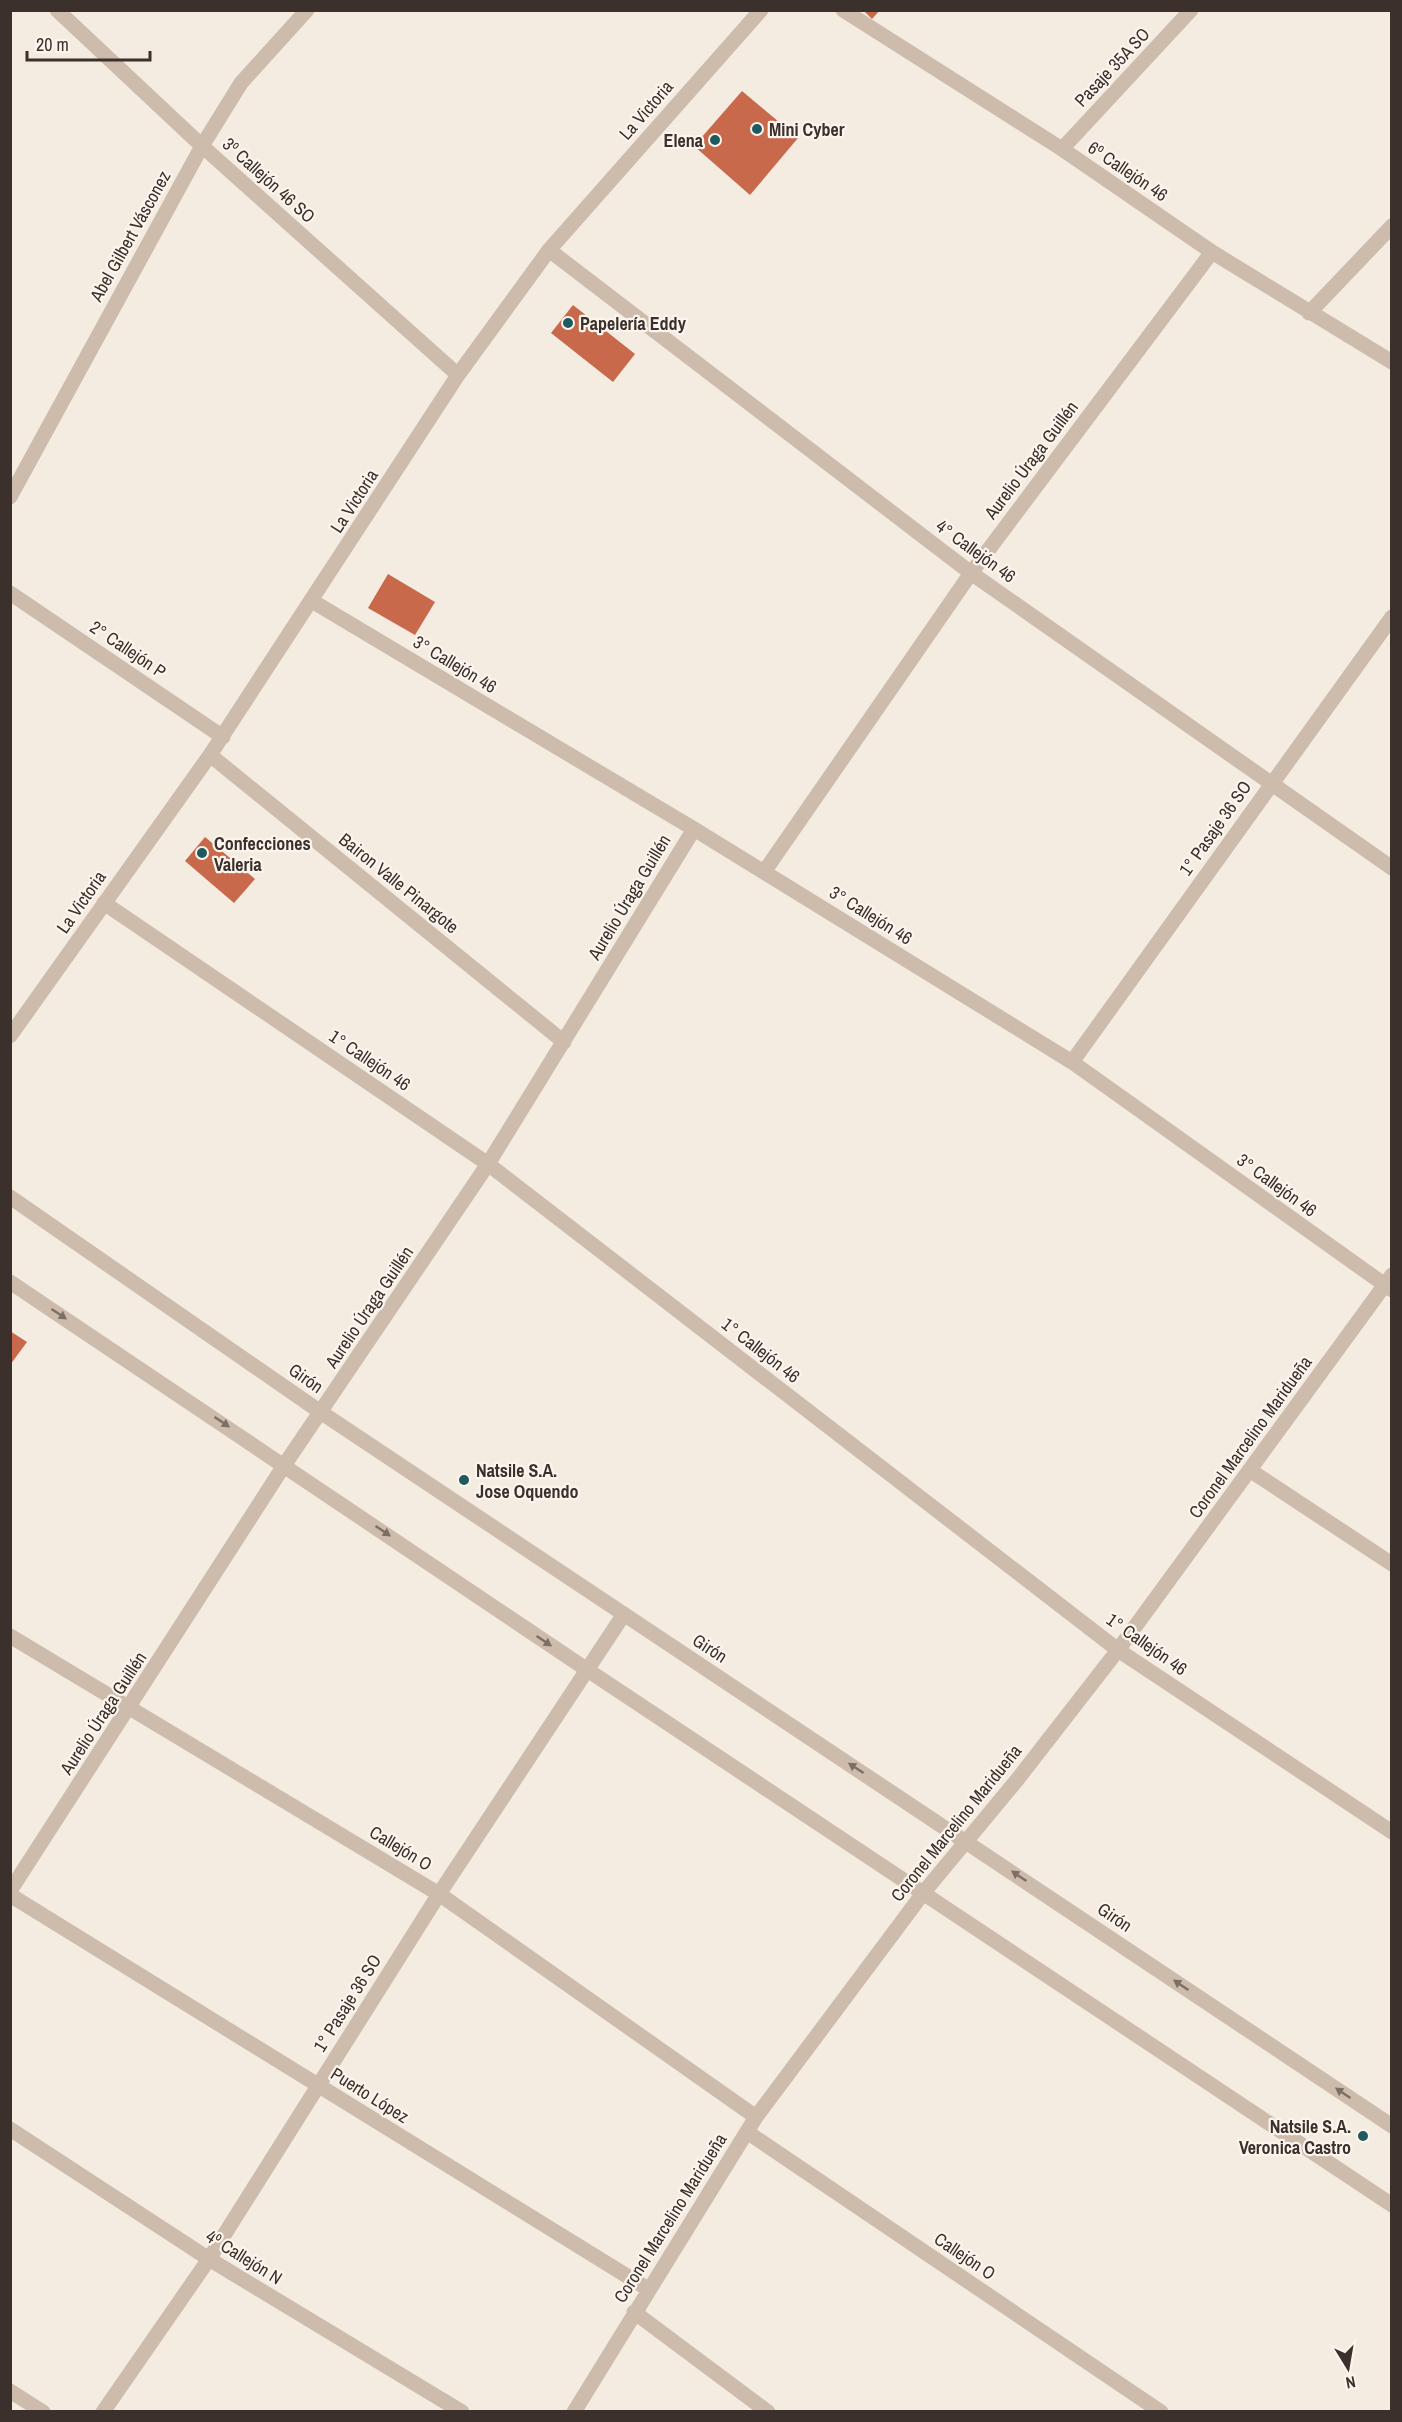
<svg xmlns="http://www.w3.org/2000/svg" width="1402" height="2422" viewBox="0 0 1402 2422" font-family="'Archivo Narrow',sans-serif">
<rect width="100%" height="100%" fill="#f4ebe1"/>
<!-- building -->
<path fill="#c8694b" d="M863,10H880L872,19Z
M742,91L798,138L750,195L694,146Z
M573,305L635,354L613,382L551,333Z
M388,574L435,602L415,635L368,608Z
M205,837L255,879L234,903L185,861Z
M10,1331L27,1342L10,1365Z"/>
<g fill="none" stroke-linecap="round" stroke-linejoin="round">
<!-- minor -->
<path stroke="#cdbbac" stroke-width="15" d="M57,10L202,146L458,375
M843,10L1062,149L1212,252L1392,362
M1062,149L1191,10
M549,250L971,573L1392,868
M1309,313L1392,226
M10,497L202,146L241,83L307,10
M10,593L223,737
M312,601L694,829L1072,1062L1392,1290
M210,755L564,1042
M764,872L971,573L1212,252
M104,903L488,1164L1118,1650L1392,1832
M10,1036L210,755L458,375L549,250L761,10
M1072,1062L1392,617
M10,1197L322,1413L1392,2126
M10,1282L586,1669L1392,2205
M1251,1471L1392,1564
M10,1636L439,1894L756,2117
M10,1891L285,1464L488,1164L694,829
M10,1895L648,2289
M10,2129L209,2259L462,2412
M747,2132L1161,2412
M634,2312L768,2412
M10,2391L43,2412
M103,2412L209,2259L439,1894L624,1614
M574,2412L756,2117L924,1892L1017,1780L1118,1650L1392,1275"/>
</g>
<!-- one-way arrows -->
<defs><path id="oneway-solid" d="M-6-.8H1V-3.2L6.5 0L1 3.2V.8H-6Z" transform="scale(1.5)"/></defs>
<g fill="#7d6f65">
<use href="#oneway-solid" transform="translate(59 1314) rotate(34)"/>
<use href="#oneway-solid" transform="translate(222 1422) rotate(34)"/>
<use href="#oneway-solid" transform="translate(383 1531) rotate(34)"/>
<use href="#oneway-solid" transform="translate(544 1641) rotate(34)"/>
<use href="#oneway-solid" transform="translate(856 1768) rotate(-147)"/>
<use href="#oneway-solid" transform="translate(1019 1876) rotate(-146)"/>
<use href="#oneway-solid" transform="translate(1181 1985) rotate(-146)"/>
<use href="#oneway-solid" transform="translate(1343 2093) rotate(-146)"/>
</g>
<!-- markers -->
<g fill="#1f5a5e" stroke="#fbf5ee" stroke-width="2">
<circle cx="757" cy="129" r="6"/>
<circle cx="715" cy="140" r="6"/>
<circle cx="568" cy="323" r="6"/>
<circle cx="202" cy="853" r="6"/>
<circle cx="464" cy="1480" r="6"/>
<circle cx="1363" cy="2136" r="6"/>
</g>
<g text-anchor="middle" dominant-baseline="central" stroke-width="4.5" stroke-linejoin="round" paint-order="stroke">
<!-- street labels -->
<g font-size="18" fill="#3b302b" stroke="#fbf5ee">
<text transform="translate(1112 67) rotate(-47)">Pasaje 35A SO</text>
<text transform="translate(646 110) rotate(-49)">La Victoria</text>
<text transform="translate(1128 171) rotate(34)">6º Callejón 46</text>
<text transform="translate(269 180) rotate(42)">3º Callejón 46 SO</text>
<text transform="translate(130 236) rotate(-61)">Abel Gilbert Vásconez</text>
<text transform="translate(1031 460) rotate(-53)">Aurelio Úraga Guillén</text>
<text transform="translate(354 501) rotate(-57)">La Victoria</text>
<text transform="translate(976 551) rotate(36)">4° Callejón 46</text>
<text transform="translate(128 649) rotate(34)">2° Callejón P</text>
<text transform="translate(455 664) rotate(31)">3° Callejón 46</text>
<text transform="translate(1215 828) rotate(-55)">1° Pasaje 36 SO</text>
<text transform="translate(399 883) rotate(39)">Bairon Valle Pinargote</text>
<text transform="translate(629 897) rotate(-59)">Aurelio Úraga Guillén</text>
<text transform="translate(81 902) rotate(-55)">La Victoria</text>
<text transform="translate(871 915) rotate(32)">3° Callejón 46</text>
<text transform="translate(370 1060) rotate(34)">1° Callejón 46</text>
<text transform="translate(1277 1185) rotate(36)">3° Callejón 46</text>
<text transform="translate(369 1307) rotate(-56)">Aurelio Úraga Guillén</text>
<text transform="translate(761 1350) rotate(38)">1° Callejón 46</text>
<text transform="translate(306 1378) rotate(35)">Girón</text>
<text transform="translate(1250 1437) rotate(-54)">Coronel Marcelino Maridueña</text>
<text transform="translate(1147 1644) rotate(35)">1° Callejón 46</text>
<text transform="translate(710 1648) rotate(33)">Girón</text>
<text transform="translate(103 1713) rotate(-57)">Aurelio Úraga Guillén</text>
<text transform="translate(956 1823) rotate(-51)">Coronel Marcelino Maridueña</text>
<text transform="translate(401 1848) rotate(31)">Callejón O</text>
<text transform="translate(1115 1917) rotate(34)">Girón</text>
<text transform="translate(347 2003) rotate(-58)">1° Pasaje 36 SO</text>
<text transform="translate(370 2095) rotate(32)">Puerto López</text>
<text transform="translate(670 2218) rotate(-58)">Coronel Marcelino Maridueña</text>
<text transform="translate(965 2256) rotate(34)">Callejón O</text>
<text transform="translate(244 2257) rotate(32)">4º Callejón N</text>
</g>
<!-- poi labels -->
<g font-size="18" font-weight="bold" fill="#3b302b" stroke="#fbf5ee" text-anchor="start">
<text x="769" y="129">Mini Cyber</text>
<text x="703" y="140" text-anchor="end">Elena</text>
<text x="580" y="323">Papelería Eddy</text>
<text x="214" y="843">Confecciones<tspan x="214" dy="21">Valeria</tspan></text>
<text x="476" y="1470">Natsile S.A.<tspan x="476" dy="21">Jose Oquendo</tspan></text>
<text x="1351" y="2126" text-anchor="end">Natsile S.A.<tspan x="1351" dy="21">Veronica Castro</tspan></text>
</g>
</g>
<!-- border -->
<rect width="1402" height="2422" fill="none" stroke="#3b302b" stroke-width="24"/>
<!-- north arrow -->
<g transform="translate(1348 2368) rotate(169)" stroke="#fbf5ee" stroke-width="4.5" paint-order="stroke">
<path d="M0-4.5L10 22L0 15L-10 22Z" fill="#3b302b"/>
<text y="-9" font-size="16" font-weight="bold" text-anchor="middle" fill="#3b302b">N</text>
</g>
<!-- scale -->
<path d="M27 51v9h123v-9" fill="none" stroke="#3b302b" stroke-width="3"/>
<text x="36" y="51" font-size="18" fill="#3b302b" stroke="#fbf5ee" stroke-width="4.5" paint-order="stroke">20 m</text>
</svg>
